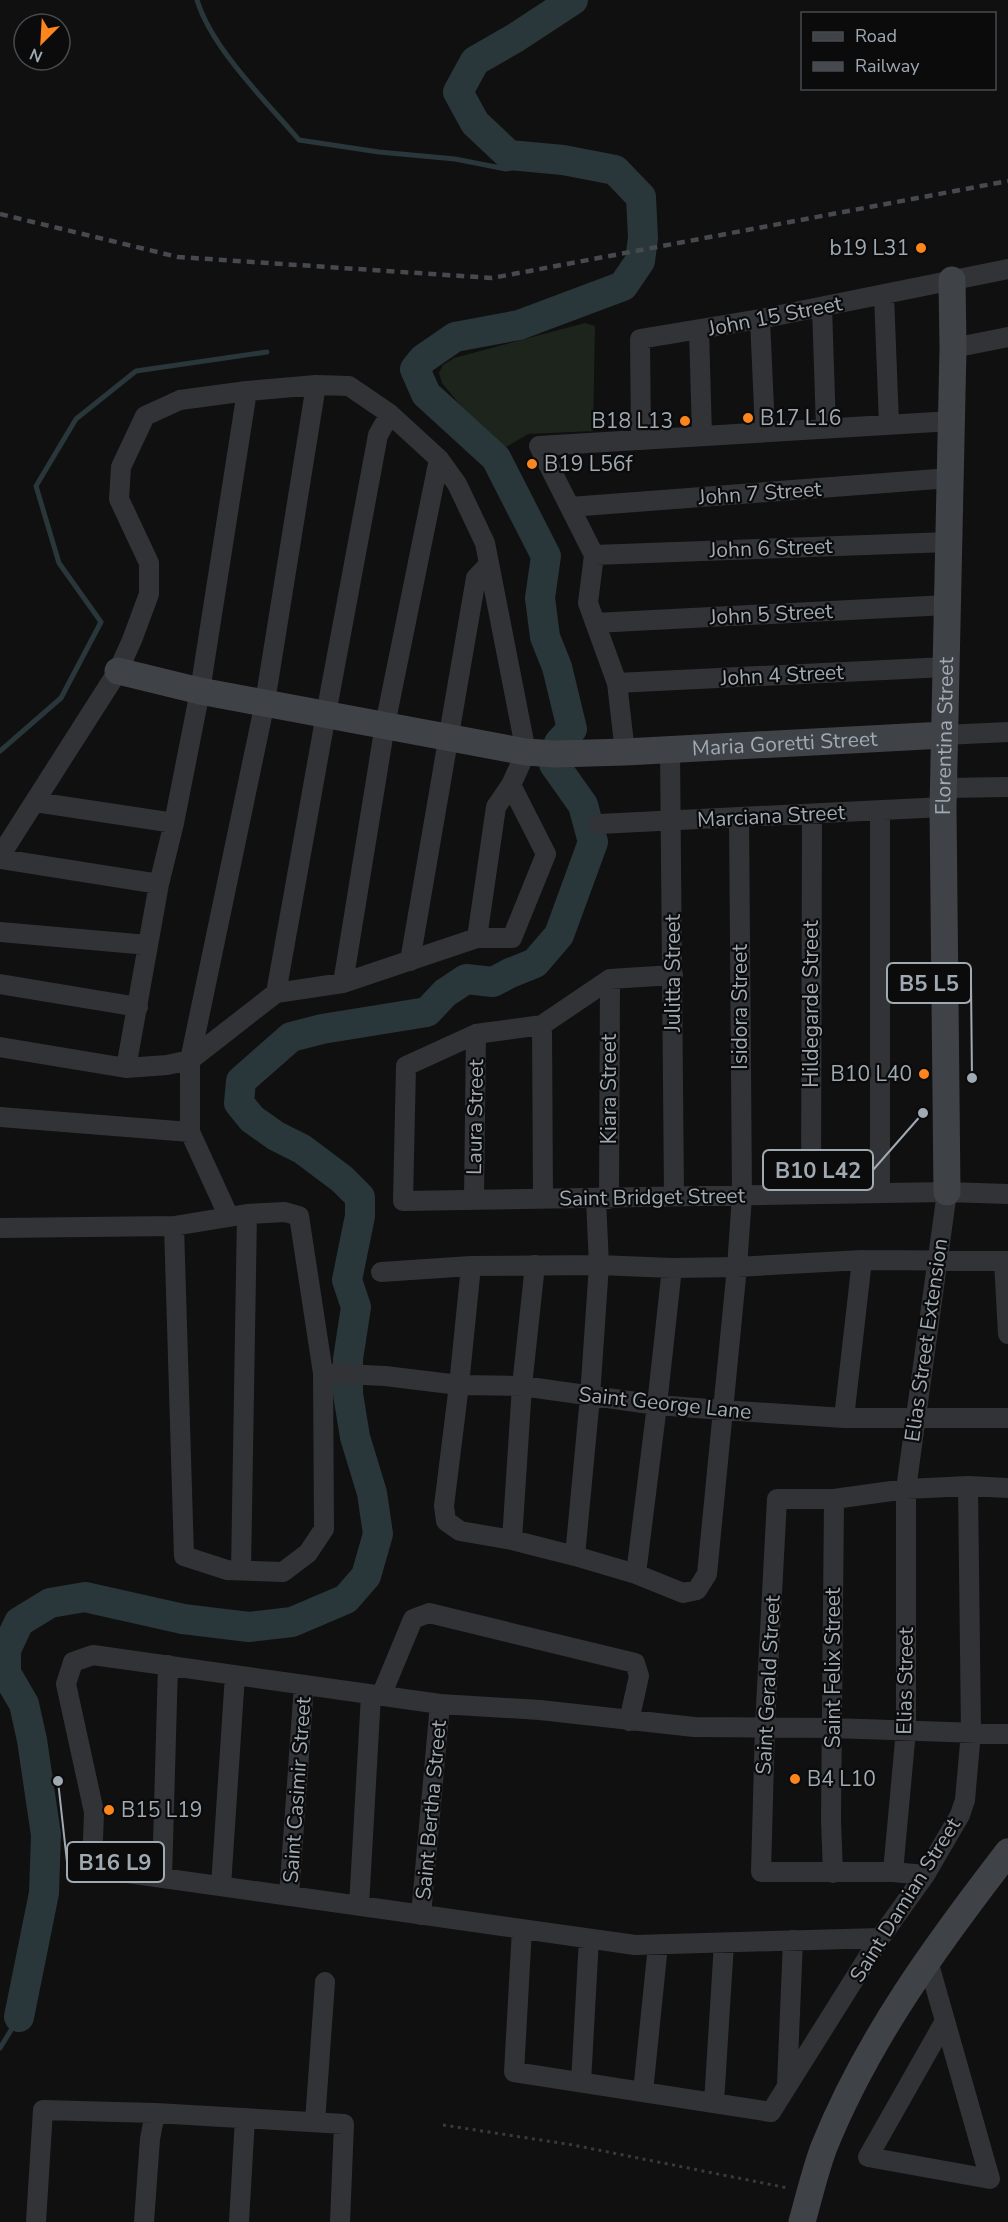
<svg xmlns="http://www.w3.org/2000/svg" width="1008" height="2222" viewBox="0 0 1008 2222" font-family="'Nunito Sans',sans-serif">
<rect width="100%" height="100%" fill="#101011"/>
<!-- pitch -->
<path fill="#1c241c" d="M585,323L595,326L593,431L528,434L503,449L485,435L442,383L439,373L443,365L454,358Z"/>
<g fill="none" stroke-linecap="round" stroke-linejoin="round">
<!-- stream -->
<path stroke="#29363a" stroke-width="5" d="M197,0C212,49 266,101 299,140L379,152L455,159L506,169L557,159
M0,751L61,698L101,622L59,563L36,486L76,419L136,371L267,352
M0,2048L19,2017"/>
<!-- river -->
<path stroke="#29363a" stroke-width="30" d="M19,2017L44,1893L46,1835L32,1740L24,1704L6,1673V1650L19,1622L50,1603L85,1597L183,1619L249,1627L292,1622L346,1599L366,1576L378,1534L372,1493L355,1437L348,1394V1359L356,1307L347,1280L360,1216V1197L342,1179L302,1149L276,1136L252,1119L239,1103L241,1081L291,1037L322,1029L427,1012L445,993L466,979L493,982L510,973L535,963L559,935L593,842L583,805L554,764L559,743L572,729L557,667L545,637L540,598L546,556L496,458L426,394L415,369L423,359L455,337L519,325L623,286L640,261L643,238L641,197L615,170L563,160L509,155L475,123L458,92L475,61L515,38L573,0"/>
<!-- path -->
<path stroke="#373a3e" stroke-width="3" stroke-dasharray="3 4.5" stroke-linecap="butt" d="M443,2125L573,2145L788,2188"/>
<!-- street -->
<path stroke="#313337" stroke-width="20" d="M884,295L889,424
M822,307L826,428
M760,319L765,431
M699,330L702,435
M953,348L1008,337
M641,439L640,339L760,319L1008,269
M570,507L950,478
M594,555L949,542
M595,623L947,605
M617,683L946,667
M944,735L1008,732
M670,750L674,1196
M625,752L617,683L588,603L594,555L539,446L952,421
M943,788L1008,787
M35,802L174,823
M880,811V1194
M599,824L943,807
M0,856L118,671L132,640L149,594V563L119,499L121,467L145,416L180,400L247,391L316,385L349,386L390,414L439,459L457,484L485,543L526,752L511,785L496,807L477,938
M0,859L159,884
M0,932L148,945
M410,961L476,578L489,564
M673,975L610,979L542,1025L476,1034L406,1066L403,1201L947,1192L1008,1194
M343,983L385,725L439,459
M0,984L138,1007
M276,993L326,714L378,435L390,414
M542,1025L543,1198
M0,1047L126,1068L167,1065L190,1060L276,993L343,983L477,938H512L546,854L511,785
M126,1068L159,884L174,823L200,691L247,391
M0,1117L190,1132
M811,1194L812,814
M474,1199L476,1034
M609,1199L610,979
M229,1217L190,1132V1060L265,702L316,385
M0,1228L174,1226L247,1214L285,1212L299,1216L323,1373L324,1529L308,1553L283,1572L227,1570L184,1556L174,1226
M1004,1261L1008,1334
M471,1266L459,1385L444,1506L446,1521L460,1531L512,1540L575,1556L636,1574L683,1593L697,1590L707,1574L737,1267L742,1196L739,818
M381,1272L471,1266L599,1265L672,1268L737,1267L862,1260L1008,1261
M323,1373L385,1376L459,1385L522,1386L657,1405L722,1410L844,1418H1008
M844,1418L862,1260
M512,1540L522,1386L535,1265
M575,1556L590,1397L599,1265L596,1199
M241,1570L247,1214
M636,1574L657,1405L672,1268
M381,1696L413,1619L429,1613L635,1663L639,1676L629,1721
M893,1872L906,1730V1489L947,1192
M833,1873L831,1820L834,1499
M925,1875L893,1872H761L765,1726L777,1499H834L906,1489L968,1486L1008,1488
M162,1878L168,1665
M221,1886L235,1675
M289,1896L304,1685
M359,1906L371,1695
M421,1915L440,1704
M522,1929L514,2072L771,2112L880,1938L925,1875L960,1815L965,1800L971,1732L968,1486
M880,1938L635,1945L92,1868L94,1812L66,1684L73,1662L93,1655L440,1704L540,1710L694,1727L833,1728L1008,1734
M928,1961L990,2179L868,2157L945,2021
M581,2082L589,1939
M787,2085L793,1940
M643,2092L658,1945
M714,2103L724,1943
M315,2122L325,1982
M36,2222L43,2110L155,2113L344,2124L340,2222
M144,2222L150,2139L155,2113
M239,2222L245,2118"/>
<!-- secondary -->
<g stroke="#3f4247" stroke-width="27">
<path id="s1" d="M118,671L200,691L526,752L555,754L625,752L944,735"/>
<path id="s2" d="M947,1192L943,807L953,348L952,280"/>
<path d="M802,2222C809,2197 815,2171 824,2147C868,2038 937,1944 1008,1852"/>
</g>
<!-- rail -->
<path stroke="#46494e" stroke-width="4.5" stroke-dasharray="8 6" stroke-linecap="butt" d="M0,214L178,257L492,278L1008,181"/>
</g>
<!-- markers -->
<g fill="#fc861d" stroke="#0b0b0c" stroke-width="2">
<circle cx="921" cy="248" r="6"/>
<circle cx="748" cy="418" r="6"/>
<circle cx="685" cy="421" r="6"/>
<circle cx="532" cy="464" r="6"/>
<circle cx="924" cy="1074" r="6"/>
<circle cx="795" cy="1779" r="6"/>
<circle cx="109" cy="1810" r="6"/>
</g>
<g text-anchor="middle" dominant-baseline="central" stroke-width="4.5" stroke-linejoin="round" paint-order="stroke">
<!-- poi labels -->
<g font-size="21" fill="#a0aab3" stroke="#0b0b0c" text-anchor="start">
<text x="909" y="248" text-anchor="end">b19 L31</text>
<text x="760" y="418">B17 L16</text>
<text x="673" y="421" text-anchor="end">B18 L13</text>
<text x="544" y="464">B19 L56f</text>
<text x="912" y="1074" text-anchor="end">B10 L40</text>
<text x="807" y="1779">B4 L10</text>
<text x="121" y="1810">B15 L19</text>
</g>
<!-- street labels -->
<g font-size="21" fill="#a0aab3" stroke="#0b0b0c">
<text transform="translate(775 316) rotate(-11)">John 15 Street</text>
<text transform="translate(760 493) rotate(-4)">John 7 Street</text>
<text transform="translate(771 548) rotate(-2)">John 6 Street</text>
<text transform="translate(771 614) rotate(-3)">John 5 Street</text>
<text transform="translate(782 675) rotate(-3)">John 4 Street</text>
<text stroke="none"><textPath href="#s2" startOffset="456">Florentina Street</textPath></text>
<text stroke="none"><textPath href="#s1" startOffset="675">Maria Goretti Street</textPath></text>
<text transform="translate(771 816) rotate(-3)">Marciana Street</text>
<text transform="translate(673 973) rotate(-90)">Julitta Street</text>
<text transform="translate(811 1004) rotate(-90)">Hildegarde Street</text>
<text transform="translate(740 1007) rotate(-90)">Isidora Street</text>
<text transform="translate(609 1089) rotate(-90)">Kiara Street</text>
<text transform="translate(475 1117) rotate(-89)">Laura Street</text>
<text transform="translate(652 1197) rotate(-1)">Saint Bridget Street</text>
<text transform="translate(926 1340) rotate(-82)">Elias Street Extension</text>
<text transform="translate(665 1403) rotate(6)">Saint George Lane</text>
<text transform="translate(833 1668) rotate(-90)">Saint Felix Street</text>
<text transform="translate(905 1681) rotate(-89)">Elias Street</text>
<text transform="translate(768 1685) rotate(-87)">Saint Gerald Street</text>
<text transform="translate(297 1790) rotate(-86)">Saint Casimir Street</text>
<text transform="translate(431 1810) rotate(-85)">Saint Bertha Street</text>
<text transform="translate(905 1900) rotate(-58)">Saint Damian Street</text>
</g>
</g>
<!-- callouts -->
<path fill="none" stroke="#a0aab3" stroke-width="2" d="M972 1078L971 983M923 1113L873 1170M58 1781L67 1862"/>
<g fill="#a0aab3" stroke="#0b0b0c" stroke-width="2">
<circle cx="972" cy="1078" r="6"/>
<circle cx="923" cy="1113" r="6"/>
<circle cx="58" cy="1781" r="6"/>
</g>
<g fill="#0b0b0c" stroke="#a0aab3" stroke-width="2">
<rect x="887" y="963" width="84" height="40" rx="6"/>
<rect x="763" y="1150" width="110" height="40" rx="6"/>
<rect x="67" y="1842" width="97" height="40" rx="6"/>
</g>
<g font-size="22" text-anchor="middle" font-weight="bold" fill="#a0aab3">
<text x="929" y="991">B5 L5</text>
<text x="818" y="1178">B10 L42</text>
<text x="115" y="1870">B16 L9</text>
</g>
<!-- legend -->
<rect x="801" y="12" width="195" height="78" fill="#0b0b0c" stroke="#474b4f" stroke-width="1.5"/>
<rect x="813" y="32" width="30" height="9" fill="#3f4247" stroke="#474b4f" stroke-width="1.5"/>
<text x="855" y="42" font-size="18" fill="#a0aab3">Road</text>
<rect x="813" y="62" width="30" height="9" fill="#46494e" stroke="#474b4f" stroke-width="1.5"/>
<text x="855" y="72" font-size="18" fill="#a0aab3">Railway</text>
<!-- north arrow -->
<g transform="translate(42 42) rotate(204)"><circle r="28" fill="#0b0b0c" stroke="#474b4f" stroke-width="1.5"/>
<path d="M0-4.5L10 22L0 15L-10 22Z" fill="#fc861d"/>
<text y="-9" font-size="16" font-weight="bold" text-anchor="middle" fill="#a0aab3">N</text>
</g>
</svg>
